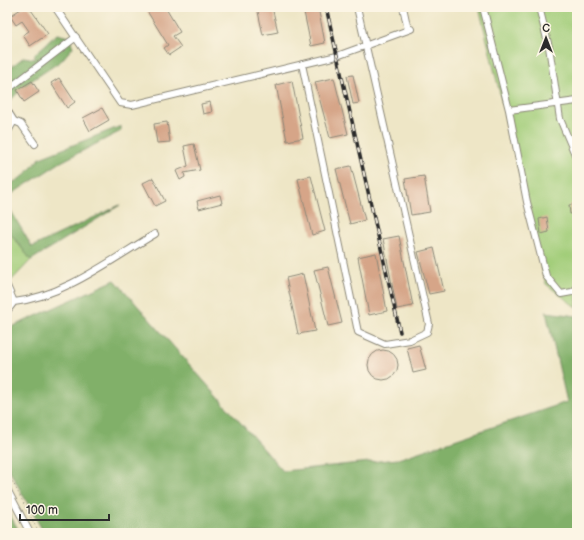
<svg xmlns="http://www.w3.org/2000/svg" width="584" height="540" viewBox="0 0 584 540" font-family="'Balsamiq Sans',sans-serif">
<rect width="100%" height="100%" fill="#fcf5e5"/>
<filter id="ink" filterUnits="userSpaceOnUse"><feTurbulence type="fractalNoise" baseFrequency=".025" numOctaves="2"/><feDisplacementMap in="SourceGraphic" scale="8" xChannelSelector="R" yChannelSelector="G"/><feConvolveMatrix kernelMatrix="1 2 1 2 8 2 1 2 1" color-interpolation-filters="sRGB"/></filter>
<filter id="wash" filterUnits="userSpaceOnUse"><feTurbulence type="fractalNoise" baseFrequency=".012" numOctaves="4" result="noise"/><feDisplacementMap in="SourceGraphic" scale="16" xChannelSelector="R" yChannelSelector="G"/><feGaussianBlur stdDeviation="0.9" result="paint"/><feColorMatrix in="noise" values="0 0 0 0 0 0 0 0 0 0 0 0 0 0 0 0 0 1.4 0 .05"/><feComposite in="paint" operator="in"/></filter>
<g filter="url(#wash)">
<rect width="100%" height="100%" fill="#eee6c6"/>
<!-- green -->
<path fill="#a2cd79" stroke="#667c52" d="M479,7H577V308L546,284Z
M7,229L31,260L7,285Z"/>
<!-- forest -->
<path fill="#81b069" stroke="#566e4a" d="M57,34L69,37L73,47L61,61L25,85L7,104V70L24,57L35,59L34,55Z
M121,126V131L61,162L7,197V186L24,176L40,158Z
M7,204L32,247L120,205L31,260L7,229Z
M115,280L283,471L398,459L567,402L546,312L577,316V533H44L7,466V329Z
M7,510L8,511L20,533H10L7,528Z"/>
<g id="blocks">
<!-- building -->
<path fill="#d6a588" d="M24,7H29L48,34L30,46L23,35L29,31L22,21L16,25L10,16Z
M153,7H165L180,32L173,36L181,47L169,55L164,48L168,45L147,11Z
M257,7H272L278,32L263,35Z
M303,7H318L325,43L311,46Z
M353,75L359,103L353,104L347,76Z
M59,78L75,102L67,108L51,83Z
M334,78L348,134L330,138L315,82Z
M32,81L39,92L24,102L17,90Z
M292,81L303,138L287,141L276,85Z
M210,102L212,112L203,114L201,104Z
M102,108L109,120L90,131L83,118Z
M167,122L170,142L157,143L154,124Z
M194,144L200,170L184,173L185,177L180,180L176,171L188,166L184,146Z
M351,166L365,220L350,224L336,169Z
M311,176L325,231L312,235L298,179Z
M424,176L430,212L411,215L405,179Z
M153,178L165,201L155,206L143,183Z
M220,195L222,203L199,209L197,201Z
M577,204V213L570,214L569,205Z
M547,217L549,232L541,234L539,219Z
M399,236L413,306L397,309L383,239Z
M434,248L444,291L429,294L418,252Z
M376,253L387,311L369,315L358,257Z
M328,267L342,323L328,326L314,270Z
M303,274L315,331L298,334L286,278Z
M419,345L426,370L413,373L407,348Z
M368 365a15 15 0 1 1 30 0a15 15 0 1 1-30 0Z"/>
</g>
</g>
<g filter="url(#ink)">
<use href="#blocks" fill-opacity="0" stroke="#8c8878" stroke-width="1"/>
<g fill="none" stroke-linecap="round" stroke-linejoin="round">
<!-- minor casing -->
<g stroke="#8c8878" stroke-width="8">
<path id="minor" d="M55,7L120,103L132,105L337,56L411,29
M403,7L408,30
M483,7L509,110L527,202L546,276L561,294L572,292L577,288
M539,7L549,47L560,119L577,159
M302,64L358,332L385,344L410,340L427,332L429,324L357,7
M7,90L76,37
M7,110L14,121L7,133
M509,110L577,101
M14,121L21,124L35,144
M7,286L14,302C65,296 112,259 155,234
M7,311L14,302
M7,489L30,533"/>
</g>
<!-- path -->
<path stroke="#8c8878" stroke-width="1" stroke-dasharray="1 3" stroke-linecap="butt" d="M7,471L39,533"/>
<!-- minor -->
<use href="#minor" stroke="#fff" stroke-width="6"/>
<!-- rail casing -->
<g stroke="#2b2b2b" stroke-width="3.5">
<path id="rail" d="M326,7L400,332"/>
</g>
<!-- rail -->
<use href="#rail" stroke="#fcf5e5" stroke-width="2" stroke-dasharray="6" stroke-linecap="butt"/>
</g>
</g>
<!-- margin -->
<rect width="584" height="540" fill="none" stroke="#fcf5e5" stroke-width="24"/>
<!-- north arrow -->
<g transform="translate(546 38)" stroke="#fcf5e5" stroke-width="3" paint-order="stroke">
<path d="M0-3L7 15L0 10L-7 15Z" fill="#2b2b2b"/>
<text y="-6" font-size="11" font-weight="bold" text-anchor="middle" fill="#2b2b2b">С</text>
</g>
<!-- scale -->
<path d="M20 514v6h89v-6" fill="none" stroke="#2b2b2b" stroke-width="2"/>
<text x="26" y="514" font-size="12" fill="#2b2b2b" stroke="#fcf5e5" stroke-width="3" paint-order="stroke">100 m</text>
</svg>
